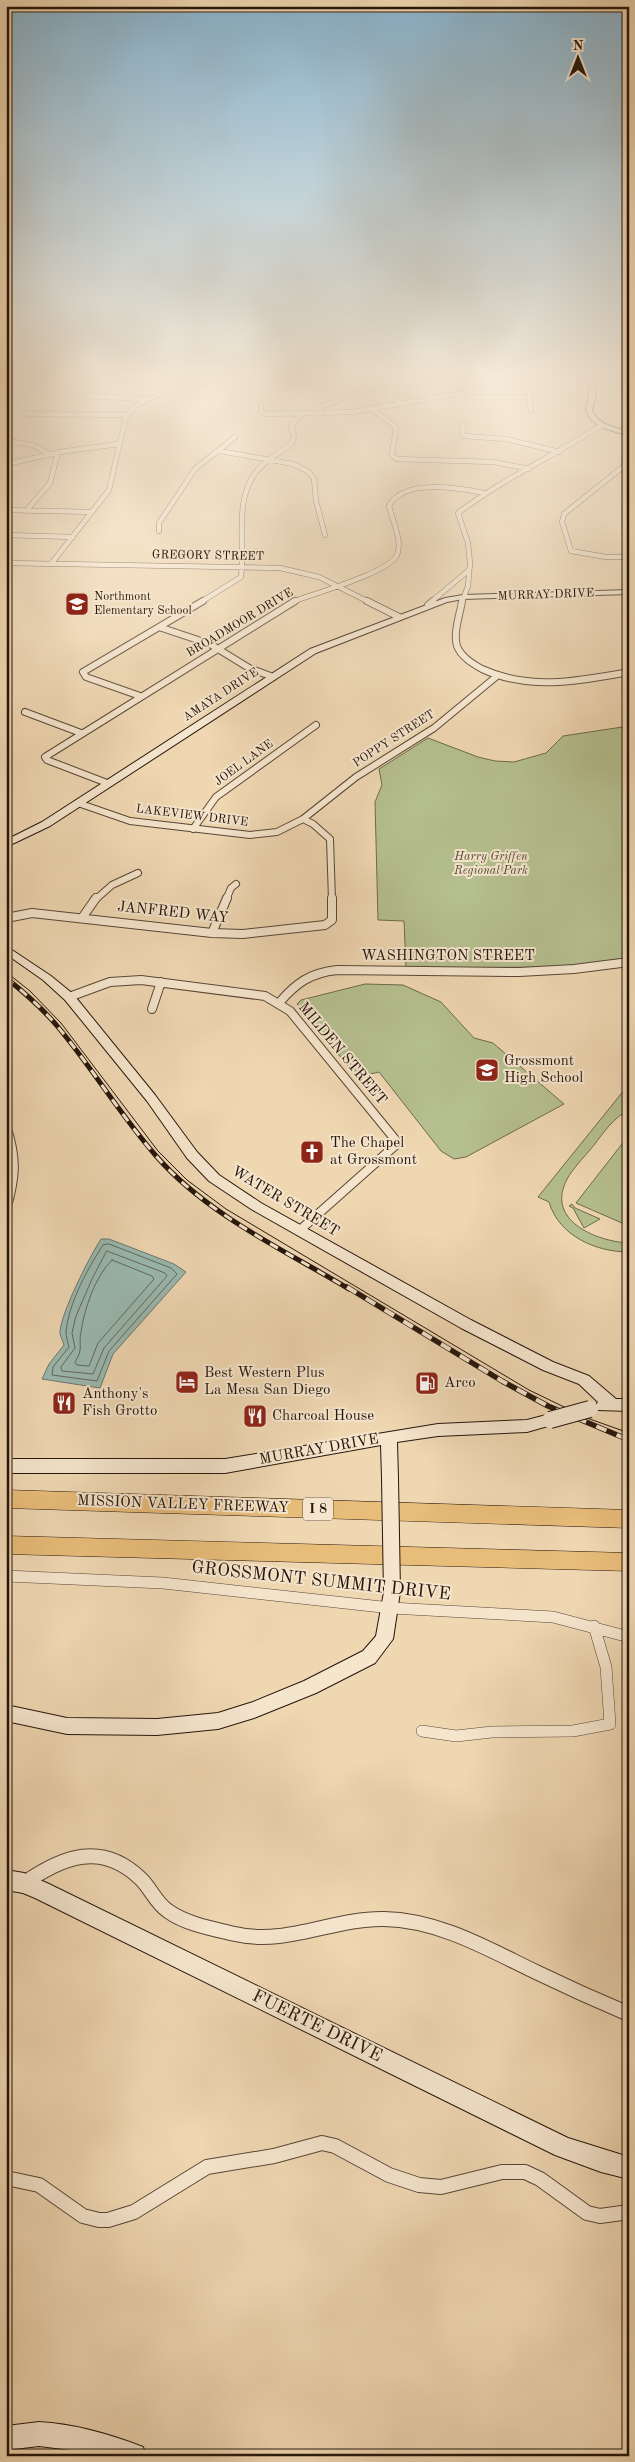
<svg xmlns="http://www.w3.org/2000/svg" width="635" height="2462" viewBox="0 0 635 2462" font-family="'Old Standard TT',serif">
<rect width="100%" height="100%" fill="#efd7b2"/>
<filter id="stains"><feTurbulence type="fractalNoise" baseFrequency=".004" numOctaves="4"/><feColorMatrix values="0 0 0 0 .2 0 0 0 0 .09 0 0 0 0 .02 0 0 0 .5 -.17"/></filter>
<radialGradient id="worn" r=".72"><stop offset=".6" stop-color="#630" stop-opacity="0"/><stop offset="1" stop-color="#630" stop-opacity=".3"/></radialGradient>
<!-- green -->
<path fill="#b5bf8f" stroke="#6d6a4d" d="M629,726V959L560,967L406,968L404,921L378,920L375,802L382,785L379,769L428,738L478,757L495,761L514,762L546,753L563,736Z
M365,984L403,985L441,1002L474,1038L493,1043L564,1104L466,1157L454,1159L441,1151L379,1072L357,1077L297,1004L301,1000Z
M629,1084V1110C614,1117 604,1132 594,1145C584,1158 567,1173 563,1189C553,1225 602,1242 629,1243V1252C596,1252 559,1236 549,1202L538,1197Z
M629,1135V1226L576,1203Z
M572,1204L575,1208L600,1219L584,1228L573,1208L569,1206Z"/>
<!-- water -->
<path fill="#9ab9b0" stroke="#6b776e" d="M101,1239H109L174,1264L186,1272L113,1354L100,1388L42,1379L49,1364L64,1345C63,1342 61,1337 60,1334C59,1316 90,1256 101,1239Z"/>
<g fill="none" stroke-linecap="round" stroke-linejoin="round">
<!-- shore -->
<path stroke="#60675e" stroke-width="1" d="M109,1244L171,1268L177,1274L109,1351L97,1381L52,1375L53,1367L69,1347C68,1342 66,1337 66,1332C69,1302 87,1270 103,1245Z
M107,1251L165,1273L167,1276L104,1348L93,1374L62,1371L61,1367L75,1348L72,1333L76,1316L92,1279Z
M112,1260L152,1276L154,1279L98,1343L89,1366L77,1365L75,1362C84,1348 78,1346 81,1332C84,1310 95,1276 112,1260Z"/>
<!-- street-far4 casing -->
<g stroke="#584635" stroke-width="5.5">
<path id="street-far4" d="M582,377H629
M527,382L531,410
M301,384L326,374
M85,396L146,399
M6,403C13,396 23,392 33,388C80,370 129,379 177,386
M401,404L387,392L458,379
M261,406V412L266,414L352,412L470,392H527
M6,407L28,414L126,415
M372,409L396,427L392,455L397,459L493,462L529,469
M320,414V407L407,374
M464,423L462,434L464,436L506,439L560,452
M6,441L33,445L49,454
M220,451L293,464L309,472L314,479L316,501L325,535
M629,462L564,514L562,522L571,551L606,557H629
M6,464L66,451L119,444
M6,510L92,512
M26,511L50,483L58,452
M159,531V523L195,469L235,437
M6,535L73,537
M6,563L280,568L319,577L369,602
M51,564L109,490L126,416L135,406L163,392L244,374
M201,602L241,577C245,544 234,500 256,472C265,460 280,453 292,443L294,437L291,426L302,414
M292,602C312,594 389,573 397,555C403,542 392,519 389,506C403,478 458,488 484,493
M431,602L469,570
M462,602L468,586L470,563L468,543L458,513C503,479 555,455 602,425"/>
</g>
<!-- street-far3 casing -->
<g stroke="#584635" stroke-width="8">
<path id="street-far3" d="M367,601L399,617
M462,601C460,614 453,633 457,646C461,657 473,664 482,669C530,691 579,681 629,672
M428,605L433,601
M159,627L210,644L249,668L273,677
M140,696L86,677L83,672L203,601
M25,712L81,733
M107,783L47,760L45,757L295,601
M78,803L130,821L250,835L277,832L303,819L356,777L434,728L497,676
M303,819L313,824L330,839L332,900
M193,829L216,797L316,725
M95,900L112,885L138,873
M226,900L231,888L236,884"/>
</g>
<!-- street-far2 casing -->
<g stroke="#584635" stroke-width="10">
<path id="street-far2" d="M6,918L32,913L212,933L243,934L325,925L332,920V898
M82,918L96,898
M212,933L227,898
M69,997L110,982L141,980L265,996L290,1011L398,1143L300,1230
M279,1003C296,983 310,973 337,970L519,972L574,969L629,962
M152,1009L161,982
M6,1125C17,1159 16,1176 6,1210"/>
</g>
<!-- street-far1 casing -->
<g stroke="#584635" stroke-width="12">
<path id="street-far1" d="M6,1576L163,1583L391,1608L553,1617L629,1637
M422,1731L456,1736L492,1732L573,1731L610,1724L606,1667L594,1626"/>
</g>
<!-- street casing -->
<g stroke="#584635" stroke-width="16">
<path id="street" d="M23,1884C63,1856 102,1841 141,1879C151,1889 156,1903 168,1911C186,1924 213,1929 235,1934C287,1946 333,1918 384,1919C439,1920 488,1949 536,1972C567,1987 598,2001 629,2014
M6,2178L39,2185L83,2216L99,2220H108L134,2212L207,2167L274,2156L322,2143L335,2146L389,2175L419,2185L441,2187L502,2172H525L540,2179L587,2213L600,2216L629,2212"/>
</g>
<!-- secondary casing -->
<g stroke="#25150b" stroke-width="2">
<path id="secondary" d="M572,374C598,374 599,389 592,410C598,425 615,428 629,431V435C612,431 592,428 586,410L590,388L586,382Z
M629,590V594L463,599L447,602L316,653L50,826L6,847V840L42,822L310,649L445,598L463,595Z
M6,946L51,976L73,994L155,1095L197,1152L219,1175L261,1203L471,1320L553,1362L589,1376L616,1399H629V1411L598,1410L595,1406L598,1402L579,1384L543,1370L461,1328L251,1209L209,1181L187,1158L147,1101L65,1000L43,980L6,954Z
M550,1414L555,1416L558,1420L555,1424L527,1432L438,1436L397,1442L398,1478L396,1483L390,1485L384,1483L382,1478L381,1445L225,1473H6V1459H225L438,1424L527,1420Z
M392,1585L398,1587L400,1592L393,1639L375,1663L316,1693L254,1718L218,1729L157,1735L67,1734L6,1721V1705L67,1718L157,1719L218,1713L253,1702L304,1681L363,1651L376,1636L384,1592L386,1587Z
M6,1870L24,1873L49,1884L568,2138L629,2157V2179L601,2172L555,2155L35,1898L23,1893L6,1890Z
M39,2422C74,2424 110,2434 143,2447L146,2456H95L71,2450L39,2446L6,2450V2426Z"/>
</g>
<!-- highway casing -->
<g stroke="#25150b" stroke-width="1">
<path id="highway" d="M6,1490L629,1510V1528L6,1508Z
M6,1536L629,1553V1571L6,1554Z"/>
</g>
<!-- street-far4 -->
<use href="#street-far4" stroke="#f5e5cd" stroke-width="4.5"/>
<!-- street-far3 -->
<use href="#street-far3" stroke="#f5e5cd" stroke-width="6"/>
<!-- street-far2 -->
<use href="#street-far2" stroke="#f5e5cd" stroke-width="8"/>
<!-- street-far1 -->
<use href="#street-far1" stroke="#f5e5cd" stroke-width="11"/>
<!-- street -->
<use href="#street" stroke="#f5e5cd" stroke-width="14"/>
<!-- secondary -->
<use href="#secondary" fill="#f5e5cd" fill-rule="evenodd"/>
<!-- highway -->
<use href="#highway" fill="#e8bc79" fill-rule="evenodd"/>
<!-- tram -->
<path stroke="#25150b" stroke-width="1" d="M6,972L30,991L61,1023L158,1151L187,1180L226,1209L529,1390L587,1418L629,1433"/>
<!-- rail-far1 casing -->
<g stroke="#25150b" stroke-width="5">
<path id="rail-far1" d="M6,978C25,993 43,1009 58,1027C93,1069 121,1116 157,1157C208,1215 284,1250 349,1289"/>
</g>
<!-- rail casing -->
<g stroke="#25150b" stroke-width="5.5">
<path id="rail" d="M347,1287L502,1381L548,1406L629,1440"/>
</g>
<!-- rail-far1 -->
<use href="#rail-far1" stroke="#f5e5cd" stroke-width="3" stroke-dasharray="9" stroke-linecap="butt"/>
<!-- rail -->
<use href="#rail" stroke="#f5e5cd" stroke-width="4" stroke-dasharray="11" stroke-linecap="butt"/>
<!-- secondary-bridge casing -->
<g stroke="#25150b" stroke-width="18" stroke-linecap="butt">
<path id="secondary-bridge" d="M550,1420L590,1409
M390,1478L392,1592"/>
</g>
<!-- secondary-bridge -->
<use href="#secondary-bridge" stroke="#f5e5cd" stroke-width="16"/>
</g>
<!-- sky -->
<linearGradient id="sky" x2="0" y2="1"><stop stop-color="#89b6d2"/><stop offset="0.52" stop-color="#f8eddc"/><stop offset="1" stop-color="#f8eddc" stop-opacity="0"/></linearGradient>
<rect width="635" height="719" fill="url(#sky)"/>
<!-- icons -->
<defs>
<g id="school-square" transform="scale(1.25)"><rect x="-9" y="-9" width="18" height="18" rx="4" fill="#8f2418" stroke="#f5e5cd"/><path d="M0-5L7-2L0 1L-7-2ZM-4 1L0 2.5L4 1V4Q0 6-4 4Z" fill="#fff"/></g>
<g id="church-square" transform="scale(1.25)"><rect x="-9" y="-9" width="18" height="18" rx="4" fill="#8f2418" stroke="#f5e5cd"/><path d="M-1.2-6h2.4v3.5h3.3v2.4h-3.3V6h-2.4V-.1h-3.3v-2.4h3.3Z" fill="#fff"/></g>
<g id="hotel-square" transform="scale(1.25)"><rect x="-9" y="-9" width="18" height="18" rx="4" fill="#8f2418" stroke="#f5e5cd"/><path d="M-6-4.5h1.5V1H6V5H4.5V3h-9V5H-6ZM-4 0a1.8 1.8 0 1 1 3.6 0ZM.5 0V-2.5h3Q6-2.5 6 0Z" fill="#fff"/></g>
<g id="fuel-square" transform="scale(1.25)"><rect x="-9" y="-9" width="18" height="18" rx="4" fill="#8f2418" stroke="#f5e5cd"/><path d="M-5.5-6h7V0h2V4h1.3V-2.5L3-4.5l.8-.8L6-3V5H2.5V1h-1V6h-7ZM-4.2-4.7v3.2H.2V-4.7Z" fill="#fff"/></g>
<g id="restaurant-square" transform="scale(1.25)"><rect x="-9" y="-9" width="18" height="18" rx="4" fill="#8f2418" stroke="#f5e5cd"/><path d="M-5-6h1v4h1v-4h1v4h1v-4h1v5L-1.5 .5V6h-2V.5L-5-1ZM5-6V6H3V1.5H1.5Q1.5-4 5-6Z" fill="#fff"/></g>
</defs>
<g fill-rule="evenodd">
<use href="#school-square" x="77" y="604"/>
<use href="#school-square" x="487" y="1070"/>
<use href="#church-square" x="312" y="1152"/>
<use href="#hotel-square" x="187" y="1382"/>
<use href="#fuel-square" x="427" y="1383"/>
<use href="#restaurant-square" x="64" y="1403"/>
<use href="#restaurant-square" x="255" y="1416"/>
</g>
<g text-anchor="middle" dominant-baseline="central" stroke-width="4" stroke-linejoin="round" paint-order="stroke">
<!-- far-street labels -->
<g font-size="12" fill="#25150b" stroke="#f5e5cd">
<text transform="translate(208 556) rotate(1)">GREGORY STREET</text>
<text transform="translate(546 595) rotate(-2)">MURRAY DRIVE</text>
<text transform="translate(240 623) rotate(-31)">BROADMOOR DRIVE</text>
<text transform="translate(221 695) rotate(-33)">AMAYA DRIVE</text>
<text transform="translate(394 739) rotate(-33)">POPPY STREET</text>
<text transform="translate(244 763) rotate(-36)">JOEL LANE</text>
<text transform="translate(192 816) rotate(7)">LAKEVIEW DRIVE</text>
</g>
<!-- far-poi labels -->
<g font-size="12" fill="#25150b" stroke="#f5e5cd" text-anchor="start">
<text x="94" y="597">Northmont<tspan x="94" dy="14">Elementary School</tspan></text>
</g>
<!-- far-park labels -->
<g font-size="12" font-style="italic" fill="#504833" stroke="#f5e5cd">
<text x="491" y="857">Harry Griffen<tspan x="491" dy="14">Regional Park</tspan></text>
</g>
<!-- shield labels -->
<rect fill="#f5e5cd" stroke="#635345" stroke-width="1" x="303" y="1497.5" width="30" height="23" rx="4"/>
<g font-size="14" font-weight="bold" fill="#25150b">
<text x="318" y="1509">I 8</text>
</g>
<!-- street labels -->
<g font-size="15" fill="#25150b" stroke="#f5e5cd">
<text transform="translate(173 913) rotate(6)">JANFRED WAY</text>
<text x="448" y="956">WASHINGTON STREET</text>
<text transform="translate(342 1054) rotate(50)">MILDEN STREET</text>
<text transform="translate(285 1202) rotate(31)">WATER STREET</text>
<text transform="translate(319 1450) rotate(-10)">MURRAY DRIVE</text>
<text transform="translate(183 1505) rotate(2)">MISSION VALLEY FREEWAY</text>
</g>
<!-- poi labels -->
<g font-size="15" fill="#25150b" stroke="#f5e5cd" text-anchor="start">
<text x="504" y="1061">Grossmont<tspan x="504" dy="17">High School</tspan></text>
<text x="330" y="1143">The Chapel<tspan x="330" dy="17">at Grossmont</tspan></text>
<text x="204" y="1373">Best Western Plus<tspan x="204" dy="17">La Mesa San Diego</tspan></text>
<text x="444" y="1383">Arco</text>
<text x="82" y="1394">Anthony's<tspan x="82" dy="17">Fish Grotto</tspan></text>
<text x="272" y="1416">Charcoal House</text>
</g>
<!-- near-street labels -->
<g font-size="18" fill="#25150b" stroke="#f5e5cd">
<text transform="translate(321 1581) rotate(6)">GROSSMONT SUMMIT DRIVE</text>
<text transform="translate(317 2026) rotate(26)">FUERTE DRIVE</text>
</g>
</g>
<!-- margin -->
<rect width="635" height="2462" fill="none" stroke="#efd7b2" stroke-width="25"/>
<rect x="8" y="8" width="620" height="2447" fill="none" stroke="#25150b" stroke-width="2.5"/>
<rect x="12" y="12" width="610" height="2437" fill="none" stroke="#25150b"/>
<!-- north arrow -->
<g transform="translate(578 58)" stroke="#f5e5cd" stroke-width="4" paint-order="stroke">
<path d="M0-4L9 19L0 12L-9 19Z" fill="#25150b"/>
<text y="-8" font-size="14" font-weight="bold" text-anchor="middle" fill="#25150b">N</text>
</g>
<rect width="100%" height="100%" filter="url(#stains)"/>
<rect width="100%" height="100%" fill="url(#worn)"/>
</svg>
